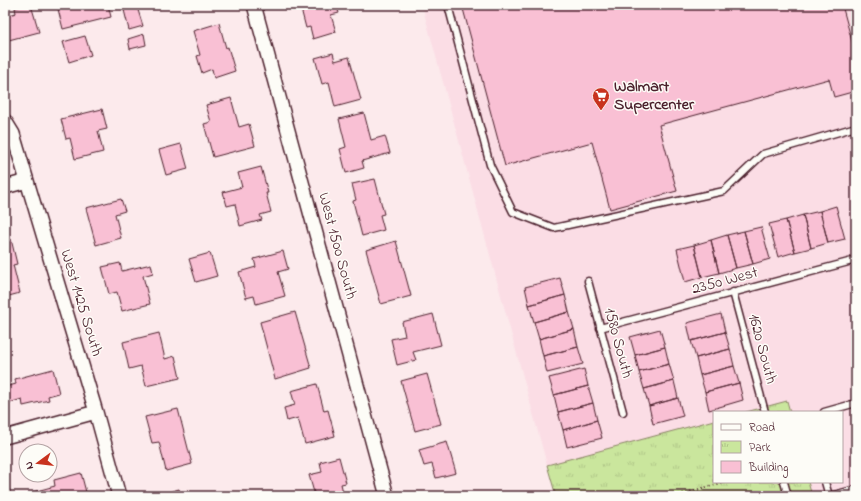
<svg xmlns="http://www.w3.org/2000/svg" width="861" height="501" viewBox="0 0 861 501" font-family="'Indie Flower',sans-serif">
<defs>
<pattern id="park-tufts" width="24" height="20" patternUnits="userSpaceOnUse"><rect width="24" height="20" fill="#cae69d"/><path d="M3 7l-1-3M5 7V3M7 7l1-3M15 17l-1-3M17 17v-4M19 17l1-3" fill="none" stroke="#afc587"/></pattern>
</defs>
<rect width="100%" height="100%" fill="#fceaec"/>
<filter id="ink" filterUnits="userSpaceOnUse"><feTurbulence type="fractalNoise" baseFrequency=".025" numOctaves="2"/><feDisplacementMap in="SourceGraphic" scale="8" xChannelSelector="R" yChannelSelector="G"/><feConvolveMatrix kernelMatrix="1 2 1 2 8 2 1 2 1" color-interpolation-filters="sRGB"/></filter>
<g filter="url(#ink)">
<!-- built -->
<path fill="#fbdde5" d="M422,5H856V496H812L808,482H842V412H790L787,401L746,412H714V420L547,465Z"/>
<!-- park -->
<path fill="url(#park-tufts)" stroke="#8a8264" d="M787,401L790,412H746Z
M714,420V482H808L812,496H556L547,465Z"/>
<!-- building -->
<path fill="#f9c0d4" stroke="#4a1f2b" d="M25,5H31L39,32L5,41V16L16,13L15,8Z
M57,5H108L111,17L63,29Z
M300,5H329V6L336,5L339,13L331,15L336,32L313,39L310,27L306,28Z
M462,5H842L856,56V91L834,97L829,79L659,125L677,191L610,209L592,142L505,166Z
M137,7L143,26L129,30L124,10Z
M219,23L226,48L228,47L235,71L214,78L212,69L202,73L197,56L200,55L193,31Z
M144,34L146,45L130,49L128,39Z
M85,36L91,55L69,62L63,42Z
M333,53L335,61L349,57L361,100L335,107L329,82L322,84L315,58Z
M231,98L239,127L249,124L255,146L213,157L204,124L211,122L206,105Z
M102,109L107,129L98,131L103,152L75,159L70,138L66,139L61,119Z
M364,113L371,140L385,136L390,153L362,161L364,168L346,173L340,149L346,147L339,119Z
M181,144L188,169L166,175L159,150Z
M261,167L268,193H266L271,212L260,215L262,220L240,226L235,204L227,206L223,192L242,187L238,173Z
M375,179L384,214L380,215L384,230L362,236L353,201L356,200L352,184Z
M121,199L125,211L115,214L121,238L96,245L86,208Z
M836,206L845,239L828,243L820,211Z
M820,211L828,243L811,248L803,215Z
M803,215L811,248L795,252L786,220Z
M786,220L795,252L778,257L769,224Z
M761,227L770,259L753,264L744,231Z
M744,231L753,264L736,268L727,235Z
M727,235L736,268L719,273L711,240Z
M11,239L17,264L13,265L20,293L5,297V240Z
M711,240L719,273L702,277L694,245Z
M396,241L411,296L381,304L366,250Z
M694,245L702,277L685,282L677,249Z
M283,251L288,269L278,272L285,296L256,304L254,296L246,298L239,272L256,267L254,259Z
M210,253L217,276L196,282L189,259Z
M120,263L122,271L151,264L153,273L143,276L150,304L122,311L117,292L109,294L102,267Z
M560,278L565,295L529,305L525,287Z
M565,295L569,312L534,322L529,305Z
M295,312L311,368L275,379L260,322Z
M569,312L574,329L539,339L534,322Z
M433,314L441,345L413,352L416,360L397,365L391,339L405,336L402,322Z
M721,314L725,332L691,341L687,323Z
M574,329L578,347L543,356L539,339Z
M660,329L665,347L635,355L630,337Z
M725,332L730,349L696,358L691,341Z
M159,333L165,359L175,356L180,378L146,386L141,366L129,369L123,342Z
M578,347L583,364L547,373L543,356Z
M665,347L669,364L639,372L635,355Z
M730,349L734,366L700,375L696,358Z
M669,364L674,381L644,389L639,372Z
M734,366L739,383L705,392L700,375Z
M53,369L59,393L48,396L49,400L23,406L22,399L9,403L5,387L16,384L15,379Z
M584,369L588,386L554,395L549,378Z
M427,374L441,424L415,431L401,381Z
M674,381L678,398L649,406L644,389Z
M739,383L743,400L709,410L705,392Z
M317,384L324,411L328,410L335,436L305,444L298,418L287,421L284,408L295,405L291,391Z
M588,386L593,403L558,412L554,395Z
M678,398L683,416L653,424L649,406Z
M593,403L597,420L563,430L558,412Z
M178,409L192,464L166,471L159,442L152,443L145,417Z
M597,420L602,438L567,447L563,430Z
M447,442L456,473L436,478L432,464L424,466L419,450Z
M339,457L346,483L341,484L344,496H315L309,475L322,472L320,462Z
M81,473L87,496H34L33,492L55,486L54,480Z
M9,489L11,496H5V490Z
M179,489L181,496H163L162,494Z"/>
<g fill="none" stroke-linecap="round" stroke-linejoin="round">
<!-- lane casing -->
<g stroke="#4a1f2b" stroke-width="9">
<path id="lane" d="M448,5L490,165L513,212L554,228L724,191L763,154L856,127
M588,281L623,412
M733,292L765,412
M600,328L856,260
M824,412L856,403
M784,482L788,496
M825,482L829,496
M830,496L856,489"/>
</g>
<!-- street casing -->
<g stroke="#4a1f2b" stroke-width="16">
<path id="street" d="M254,5L387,496
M5,121L13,134L96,412L119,496
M5,187L27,181
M5,437L96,412"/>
</g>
<!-- path -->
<path stroke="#4a1f2b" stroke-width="2.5" stroke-dasharray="1 3" stroke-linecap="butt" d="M675,496L725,482"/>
<!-- lane -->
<use href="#lane" stroke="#fdfcf7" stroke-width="6"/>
<!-- street -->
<use href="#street" stroke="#fdfcf7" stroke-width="13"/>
</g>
</g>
<!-- icons -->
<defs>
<g id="supermarket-pin" transform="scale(0.9)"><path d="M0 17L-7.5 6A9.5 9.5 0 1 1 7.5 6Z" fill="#c8321e" stroke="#fdfcf7"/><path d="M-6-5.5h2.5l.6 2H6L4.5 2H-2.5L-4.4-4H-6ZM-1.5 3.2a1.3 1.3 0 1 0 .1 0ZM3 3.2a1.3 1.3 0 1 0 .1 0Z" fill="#fff"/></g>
</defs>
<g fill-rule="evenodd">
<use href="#supermarket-pin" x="601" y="96"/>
</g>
<g text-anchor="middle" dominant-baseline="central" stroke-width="3" stroke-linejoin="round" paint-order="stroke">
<!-- poi labels -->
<g font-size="16" font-weight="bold" fill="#4a1f2b" stroke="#fdfcf7" text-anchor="start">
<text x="614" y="87">Walmart<tspan x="614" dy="18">Supercenter</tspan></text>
</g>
<!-- street labels -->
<g font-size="16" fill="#4a1f2b" stroke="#fdfcf7">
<text transform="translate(337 246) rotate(75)">West 1500 South</text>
<text transform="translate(725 281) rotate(-15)">2350 West</text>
<text transform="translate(81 303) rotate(73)">West 1425 South</text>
<text transform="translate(618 343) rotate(75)">1580 South</text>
<text transform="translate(762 349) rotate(75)">1620 South</text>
</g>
</g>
<!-- margin -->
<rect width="861" height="501" fill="none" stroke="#fdfcf7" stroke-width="20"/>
<rect x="10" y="10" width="841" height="481" fill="none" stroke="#4a1f2b" stroke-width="1.5" filter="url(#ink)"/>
<!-- legend -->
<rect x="713" y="411" width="130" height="72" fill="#fdfcf7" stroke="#b5a4a5"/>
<rect x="721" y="424" width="20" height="6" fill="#fdfcf7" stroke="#b5a4a5"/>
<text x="749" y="431" font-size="12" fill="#4a1f2b">Road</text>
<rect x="721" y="441" width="20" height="12" fill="url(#park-tufts)" stroke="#b5a4a5"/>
<text x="749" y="451" font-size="12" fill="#4a1f2b">Park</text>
<rect x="721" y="461" width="20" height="12" fill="#f9c0d4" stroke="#b5a4a5"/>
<text x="749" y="471" font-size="12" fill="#4a1f2b">Building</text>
<!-- north arrow -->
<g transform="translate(38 463) rotate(255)"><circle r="19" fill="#fdfcf7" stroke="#b5a4a5"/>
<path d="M0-3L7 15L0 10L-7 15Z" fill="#c8321e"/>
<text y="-6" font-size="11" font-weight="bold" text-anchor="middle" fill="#4a1f2b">N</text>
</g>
</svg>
